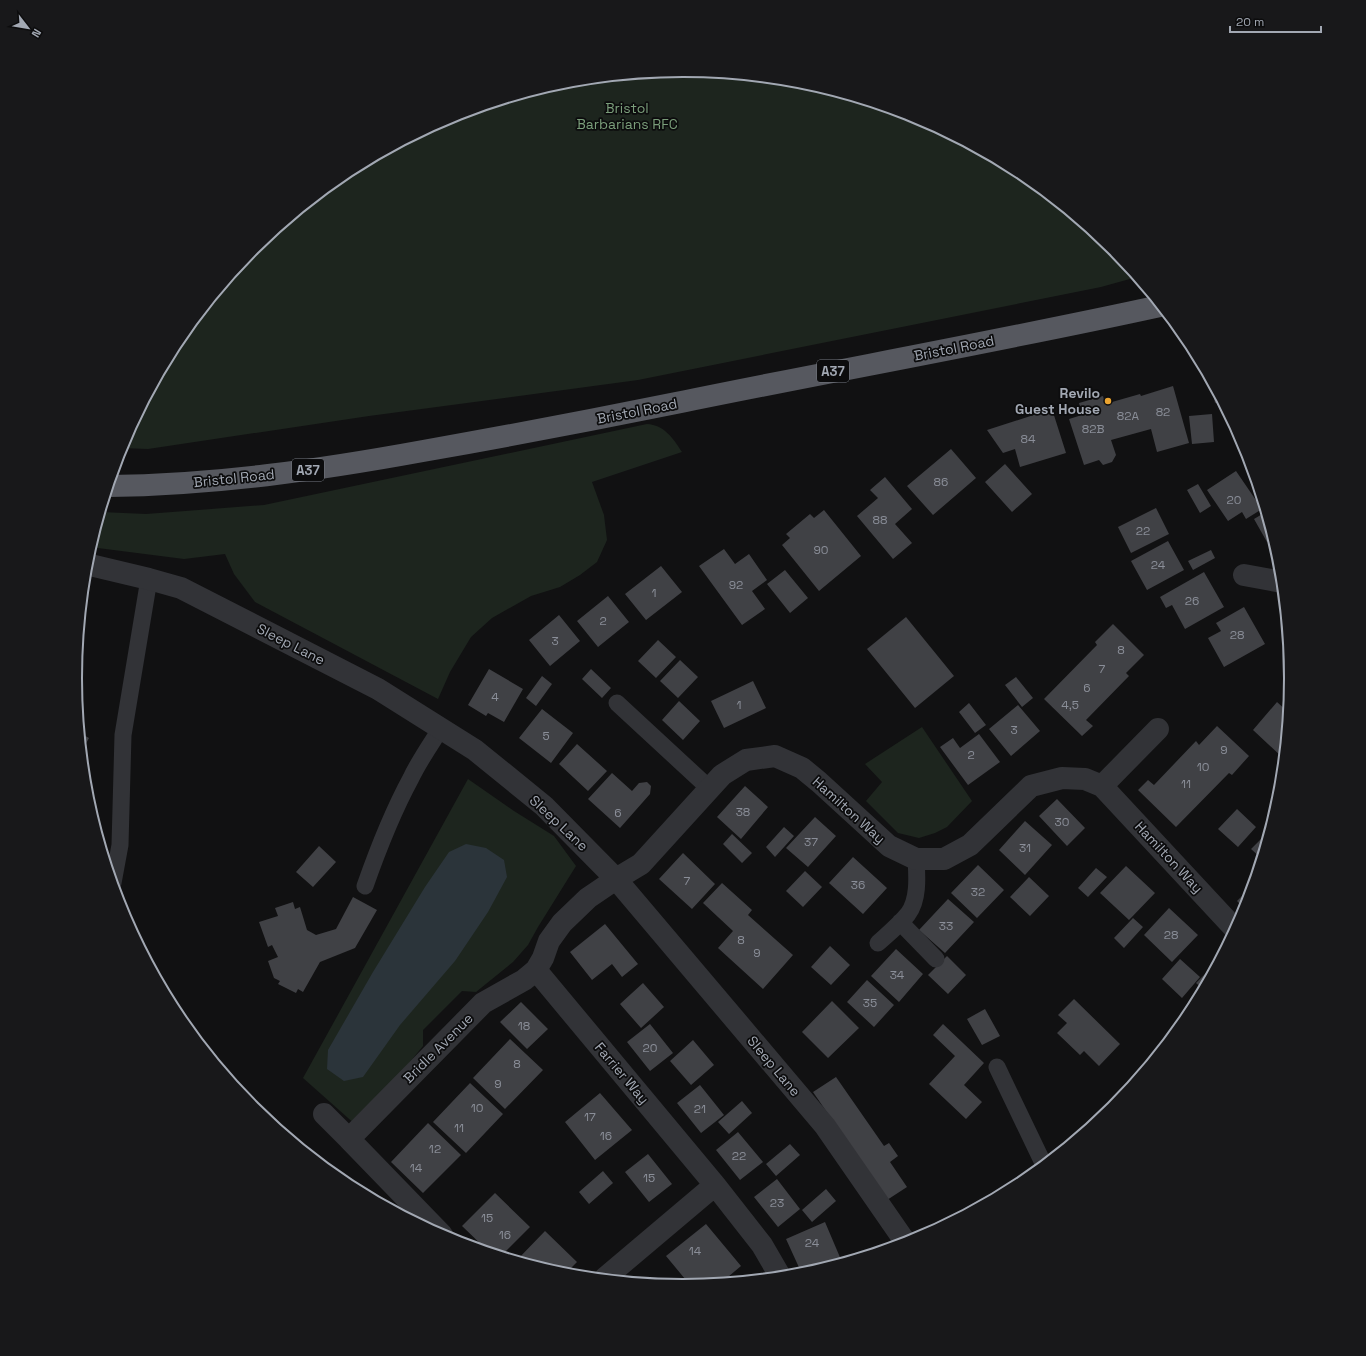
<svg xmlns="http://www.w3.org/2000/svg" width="1366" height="1356" viewBox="0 0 1366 1356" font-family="'Space Grotesk',sans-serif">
<rect width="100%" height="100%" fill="#111112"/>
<!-- green -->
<path fill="#1d251e" d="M683,70L802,82L916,116L1021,173L1113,248L1137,277L1101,287L638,380L369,416L148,449L121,448L178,340L253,248L345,172L451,116L565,82Z
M647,424C664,425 673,438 682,452L592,482L604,515L607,540L597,562L580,575L560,587L531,596L492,618L471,637L450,672L438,699L255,602L234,574L225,554L184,559L90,547L101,512L146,514L264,505Z
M922,727L972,801L947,827L935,833L919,838L898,833L866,801L882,782L865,764Z
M468,779L514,811L554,836L576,866L538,927L528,945L513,962L476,992L462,991L423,1030V1046L357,1126L303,1078Z"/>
<!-- water -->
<path fill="#2b343a" d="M466,844L486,848L504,860L507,877L488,912L455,961L400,1025L363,1077L344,1081L327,1069L328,1050L373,972L425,887L449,852Z"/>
<!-- building -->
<path fill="#404145" d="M1211,383L1229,416L1227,417L1222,415L1219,402L1215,403Z
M1173,386L1189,443L1157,452L1151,429L1111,440L1116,455L1112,462L1103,465L1099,460L1084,465L1069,419L1082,415L1079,403L1103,396L1105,404L1140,394L1141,396Z
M1052,409L1066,453L1020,467L1015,449L1003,453L987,430Z
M1212,414L1214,442L1192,444L1189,416Z
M951,449L976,478L933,515L907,486Z
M1005,464L1032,494L1012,512L985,482Z
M1236,471L1262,509L1246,519L1242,512L1228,521L1207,490Z
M1254,475L1258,490V491L1250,477Z
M885,477L912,509L895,524L912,543L893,559L857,516L878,498L870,490Z
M1198,484L1211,506L1200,513L1187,490Z
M1156,508L1169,534L1131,553L1118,527Z
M824,510L861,556L819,591L782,545L790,538L786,534L810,514L814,518Z
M1264,513L1273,538L1267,542L1254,519Z
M1168,541L1184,570L1147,590L1131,561Z
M724,549L735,564L749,554L767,580L752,591L765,609L742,625L699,566Z
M1211,550L1215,558L1193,570L1188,561Z
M661,566L682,592L646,620L625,594Z
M785,570L808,598L790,613L767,584Z
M1204,572L1224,607L1185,629L1172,605L1166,608L1160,597Z
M608,596L629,622L598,647L577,621Z
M1244,607L1265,644L1224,667L1208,638L1221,631L1216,623Z
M559,615L580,641L550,666L529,640Z
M906,617L954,676L915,708L867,649Z
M1113,624L1144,655L1126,673L1129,676L1086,720L1093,726L1082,736L1044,699L1097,645L1095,642Z
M658,640L676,657L656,678L638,661Z
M680,660L698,677L678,698L660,681Z
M489,669L523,689L504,722L488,713L486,716L468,705Z
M591,669L611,688L602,698L582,679Z
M542,676L552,684L536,706L526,698Z
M1016,677L1033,698L1022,707L1005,685Z
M753,681L766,708L724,728L711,701Z
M679,701L700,721L683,740L662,720Z
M1277,702L1288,712L1283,758L1253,730Z
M969,703L986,725L975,733L959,712Z
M1018,705L1040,731L1011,756L989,729Z
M542,709L573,733L551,763L519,738Z
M1217,726L1249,756L1232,775L1229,773L1176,827L1138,790L1148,780L1154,785L1196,741L1199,745Z
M80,733L89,738L82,751L81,739Z
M979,734L1000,762L968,785L940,747L953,738L960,748Z
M577,744L607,771L588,791L559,764Z
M612,773L632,791L639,783L647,782L651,786L650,794L620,828L588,799Z
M745,786L768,807L741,839L717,817Z
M1057,799L1085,828L1067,846L1039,816Z
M1237,809L1256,827L1238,847L1218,829Z
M815,817L836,836L808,867L786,848Z
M1025,821L1052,845L1025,875L999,850Z
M784,827L794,836L775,857L766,847Z
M732,834L752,853L742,863L723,844Z
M1261,839L1265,843L1261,858L1251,849Z
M319,846L336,862L313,887L296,872Z
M683,853L715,884L692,909L659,879Z
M853,857L887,888L863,914L829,883Z
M978,865L1004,890L977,918L951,893Z
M1126,866L1155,893L1129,920L1100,893Z
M1096,868L1107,877L1088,897L1078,888Z
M805,871L822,887L803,907L786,891Z
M1029,877L1049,896L1030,916L1010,897Z
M722,883L752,910L748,915L793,955L763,989L718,948L733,931L703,903Z
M1253,885L1251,890L1245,909L1237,901Z
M353,897L377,910L355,948L320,962L303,992L298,989L296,993L278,984L280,981L274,978L268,961L278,957L272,945L268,947L259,922L278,916L275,908L293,902L295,909L300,907L307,930L316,935L336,929Z
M948,899L974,922L945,953L919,930Z
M1169,908L1198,935L1172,962L1144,935Z
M1133,918L1143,927L1124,948L1114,938Z
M605,924L638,964L622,977L612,964L592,980L570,952Z
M830,946L850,965L831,985L811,967Z
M896,949L923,974L899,1002L871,976Z
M947,956L966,975L948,994L928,975Z
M1180,959L1200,977L1182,998L1162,979Z
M1217,962L1203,989L1196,983Z
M867,980L894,1005L874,1027L847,1002Z
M643,983L664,1007L641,1028L620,1004Z
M1074,999L1120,1044L1099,1066L1084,1051L1080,1055L1057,1033L1067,1023L1058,1015Z
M832,1001L859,1028L828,1058L802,1032Z
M521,1002L548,1029L527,1049L500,1022Z
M985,1009L1000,1036L982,1045L967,1019Z
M650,1024L673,1053L650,1071L627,1042Z
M943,1024L984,1063L964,1085L982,1102L966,1119L929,1084L955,1056L933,1035Z
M510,1039L543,1070L505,1109L473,1078Z
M693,1040L714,1065L691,1085L670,1061Z
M836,1077L884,1146L889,1143L898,1156L890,1162L907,1187L887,1200L813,1092Z
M470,1083L503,1114L466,1153L433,1122Z
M700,1085L724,1115L701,1133L677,1103Z
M600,1093L632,1130L595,1160L565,1122Z
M742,1101L752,1113L729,1134L718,1122Z
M428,1123L461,1155L423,1193L391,1162Z
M738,1132L763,1162L740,1180L716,1150Z
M790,1144L800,1155L776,1176L766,1164Z
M648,1154L672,1184L649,1202L625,1172Z
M603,1171L613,1183L589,1204L579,1192Z
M777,1179L800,1209L778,1227L754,1197Z
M826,1189L836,1201L812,1222L802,1210Z
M495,1193L530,1227L502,1255L488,1251L462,1226Z
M825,1222L842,1262L802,1274L786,1239Z
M706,1224L741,1266L722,1282L690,1285L666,1256Z
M545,1231L577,1262L565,1274L517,1260Z"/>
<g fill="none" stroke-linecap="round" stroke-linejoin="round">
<!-- service -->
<path stroke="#323337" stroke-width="17" d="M617,703L710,789
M113,883L120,845L123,735L149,579
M365,886C378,849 392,813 411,778C419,761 431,744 441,728
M900,922L936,959
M878,943C888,934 899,925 908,914C919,899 917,876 916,859
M997,1067L1044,1165"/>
<!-- minor -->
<path stroke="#323337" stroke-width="22" d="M86,564L149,579L181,588L378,689L475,750L544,806L616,879L825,1126L906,1243
M1244,575L1282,582
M1102,786L1158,729
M324,1114L349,1139
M442,1235L349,1139L483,1003L524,980L536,970
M780,1276L762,1245L715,1185L536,970L543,958L549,941L562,923L588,898L616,879L641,864L722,775L746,760L775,756L802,768L819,782L889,846L916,859H944L970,845L1031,786L1062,778L1085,779L1102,786L1235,929
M605,1278L715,1185"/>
<!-- trunk -->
<path stroke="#56585f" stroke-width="22" d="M109,486C214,485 319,470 423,451C508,436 592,420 676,403C837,370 1000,341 1160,306"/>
</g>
<!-- markers -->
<circle fill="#eba430" stroke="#0c0c0d" stroke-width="1.5" cx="1108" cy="401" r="4"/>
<g text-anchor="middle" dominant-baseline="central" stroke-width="3.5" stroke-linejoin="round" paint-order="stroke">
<!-- number labels -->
<g font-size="12" fill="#8a8e98">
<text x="1163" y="412">82</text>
<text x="1128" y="416">82A</text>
<text x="1093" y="429">82B</text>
<text x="1028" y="439">84</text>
<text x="941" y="482">86</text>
<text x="1234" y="500">20</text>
<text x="880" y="520">88</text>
<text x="1143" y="531">22</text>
<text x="821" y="550">90</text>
<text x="1158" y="565">24</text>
<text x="736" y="585">92</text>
<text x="654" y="593">1</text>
<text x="1192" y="601">26</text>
<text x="603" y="621">2</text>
<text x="1237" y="635">28</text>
<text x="555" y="641">3</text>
<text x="1121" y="650">8</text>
<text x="1102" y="669">7</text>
<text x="1087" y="688">6</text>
<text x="495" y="697">4</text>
<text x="739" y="705">1</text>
<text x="1070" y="705">4,5</text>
<text x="1014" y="730">3</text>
<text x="546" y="736">5</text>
<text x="1224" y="750">9</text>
<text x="971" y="755">2</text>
<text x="1203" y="767">10</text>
<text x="1186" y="784">11</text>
<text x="743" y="812">38</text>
<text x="618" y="813">6</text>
<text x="1062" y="822">30</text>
<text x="811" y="842">37</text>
<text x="1025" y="848">31</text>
<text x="687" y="881">7</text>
<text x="858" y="885">36</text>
<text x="978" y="892">32</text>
<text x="946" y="926">33</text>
<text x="1171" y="935">28</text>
<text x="741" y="940">8</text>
<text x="757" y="953">9</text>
<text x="897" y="975">34</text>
<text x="870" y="1003">35</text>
<text x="524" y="1026">18</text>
<text x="650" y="1048">20</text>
<text x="517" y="1064">8</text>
<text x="498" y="1084">9</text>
<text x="477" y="1108">10</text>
<text x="700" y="1109">21</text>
<text x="590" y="1117">17</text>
<text x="459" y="1128">11</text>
<text x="606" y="1136">16</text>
<text x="435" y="1149">12</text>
<text x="739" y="1156">22</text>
<text x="416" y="1168">14</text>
<text x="649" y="1178">15</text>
<text x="777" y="1203">23</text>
<text x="487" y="1218">15</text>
<text x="505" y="1235">16</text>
<text x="812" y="1243">24</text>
<text x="695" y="1251">14</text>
</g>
<!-- shield labels -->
<g fill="#0c0c0d" stroke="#757981" stroke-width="1">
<rect x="817" y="360" width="32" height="22" rx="3"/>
<rect x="292" y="459" width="32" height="22" rx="3"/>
</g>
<g font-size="13" font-weight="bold" fill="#a2a8b3">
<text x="833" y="371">A37</text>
<text x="308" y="470">A37</text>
</g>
<!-- park labels -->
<g font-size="14" fill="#7a9d7a" stroke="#0c0c0d">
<text x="627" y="108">Bristol<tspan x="627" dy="16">Barbarians RFC</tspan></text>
</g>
<!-- street labels -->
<g font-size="14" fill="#a2a8b3" stroke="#0c0c0d">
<text transform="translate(954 348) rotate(-11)">Bristol Road</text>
<text transform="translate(637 411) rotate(-11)">Bristol Road</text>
<text transform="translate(234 478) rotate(-6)">Bristol Road</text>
<text transform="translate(291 644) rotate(27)">Sleep Lane</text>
<text transform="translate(849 810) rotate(42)">Hamilton Way</text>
<text transform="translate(559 823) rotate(43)">Sleep Lane</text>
<text transform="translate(1169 857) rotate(47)">Hamilton Way</text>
<text transform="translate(438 1048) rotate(-45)">Bridle Avenue</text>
<text transform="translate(774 1066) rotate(50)">Sleep Lane</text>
<text transform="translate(622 1073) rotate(50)">Farrier Way</text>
</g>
<!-- poi labels -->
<g font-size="14" font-weight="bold" fill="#a2a8b3" stroke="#0c0c0d" text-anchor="end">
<text x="1100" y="393">Revilo<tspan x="1100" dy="16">Guest House</tspan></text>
</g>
</g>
<!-- crop -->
<path d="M0 0H1366V1356H0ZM82 678a601 601 0 1 1 1202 0a601 601 0 1 1-1202 0Z" fill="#18181a" fill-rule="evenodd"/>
<path fill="none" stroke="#a2a8b3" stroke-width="2" d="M82 678a601 601 0 1 1 1202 0a601 601 0 1 1-1202 0Z"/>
<!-- north arrow -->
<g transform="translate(28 28) rotate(121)" stroke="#0c0c0d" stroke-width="3" paint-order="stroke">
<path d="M0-3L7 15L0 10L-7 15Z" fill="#a2a8b3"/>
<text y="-6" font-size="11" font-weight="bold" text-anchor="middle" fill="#a2a8b3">N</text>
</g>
<!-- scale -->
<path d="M1230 26v6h91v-6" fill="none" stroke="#a2a8b3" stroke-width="2"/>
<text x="1236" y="26" font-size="12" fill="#a2a8b3" stroke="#0c0c0d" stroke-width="3" paint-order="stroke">20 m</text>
</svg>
